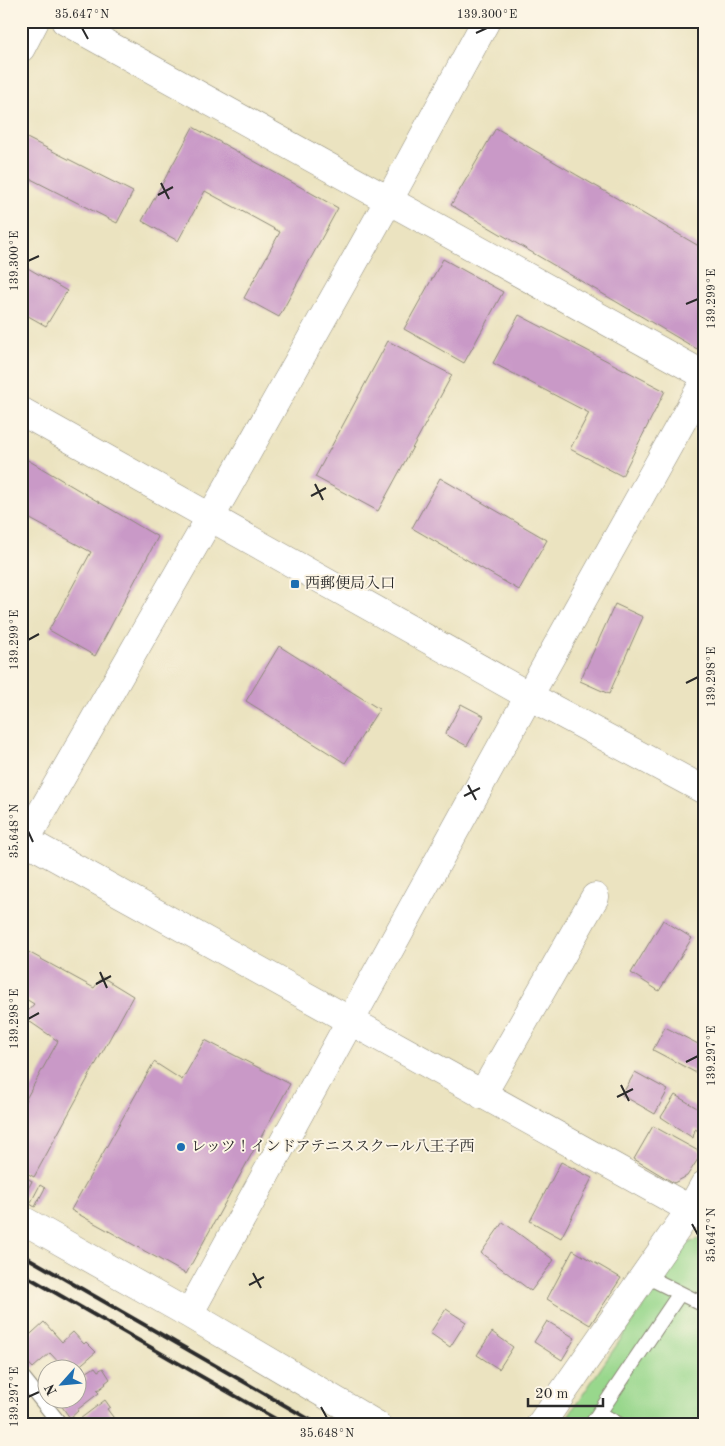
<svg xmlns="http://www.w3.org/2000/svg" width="725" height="1446" viewBox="0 0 725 1446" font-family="'Old Standard TT','Noto Serif JP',serif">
<rect width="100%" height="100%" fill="#fcf5e5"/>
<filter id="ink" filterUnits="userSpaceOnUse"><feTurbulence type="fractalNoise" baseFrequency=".02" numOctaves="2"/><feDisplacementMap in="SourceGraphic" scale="10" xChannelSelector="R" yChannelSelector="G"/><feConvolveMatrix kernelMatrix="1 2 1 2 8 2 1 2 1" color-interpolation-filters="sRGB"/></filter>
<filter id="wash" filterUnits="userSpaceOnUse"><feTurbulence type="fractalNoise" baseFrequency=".0096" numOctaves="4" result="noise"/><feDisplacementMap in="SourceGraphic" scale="20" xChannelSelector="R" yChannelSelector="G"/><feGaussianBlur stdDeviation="1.12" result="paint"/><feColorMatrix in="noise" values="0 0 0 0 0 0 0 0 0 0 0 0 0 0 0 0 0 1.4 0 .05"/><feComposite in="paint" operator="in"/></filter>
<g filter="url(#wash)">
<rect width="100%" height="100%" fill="#ebe3c0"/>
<!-- green -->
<path fill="#98d78c" stroke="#62815c" d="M704,1237V1425H562L686,1244Z"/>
<g id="blocks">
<!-- building -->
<path fill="#c999c7" d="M193,127L338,208L279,317L244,298L280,232L205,191L178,241L142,221Z
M496,128L704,249V337L697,349L451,205Z
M21,135L133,192L117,223L21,174Z
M443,259L503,292L464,363L404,329Z
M21,264L67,291L46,326L21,312Z
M519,315L665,391L622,476L570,449L589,413L493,363Z
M388,341L452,375L378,511L315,477Z
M21,456L158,537L95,656L49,630L91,552L21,514Z
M440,478L547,540L519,590L412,528Z
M615,604L643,617L609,694L580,681Z
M279,646L379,709L345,763L246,701Z
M461,704L484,716L467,746L445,734Z
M663,920L692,938L659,991L631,973Z
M21,948L94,988L102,977L133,996L34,1177L21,1170V1108L58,1041L23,1017L34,1004L21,996Z
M665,1027L704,1047V1077L653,1050Z
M205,1040L290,1084L186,1274L71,1210L154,1062L182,1080Z
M635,1072L668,1090L655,1114L622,1095Z
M675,1095L704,1112V1134L695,1129L693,1138L661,1117Z
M653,1126L702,1153L687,1176L674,1183L634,1159Z
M561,1162L592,1178L561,1238L530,1221Z
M21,1175L32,1181L23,1199L21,1198Z
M40,1185L45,1188L35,1207L30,1204Z
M503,1222L554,1260L531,1291L481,1253Z
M573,1250L621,1278L590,1325L547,1299Z
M21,1309L28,1313L21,1324Z
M446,1309L466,1322L450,1347L430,1333Z
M547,1321L575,1338L562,1360L534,1342Z
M44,1322L62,1342L73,1332L84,1344L86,1342L96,1352L77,1368H60L67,1362L73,1366L67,1359L61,1365L50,1353L33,1368L21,1355V1343Z
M492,1332L513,1347L499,1369L477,1355Z
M95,1367L98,1371L103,1368L110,1379L105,1383L106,1384L97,1391L99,1393L77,1410L78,1411L70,1418L56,1398H78V1373L83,1381L87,1379L84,1374Z
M105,1400L110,1407L107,1409L119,1425H79L76,1422Z"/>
</g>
</g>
<g filter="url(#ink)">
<use href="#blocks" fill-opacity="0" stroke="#8b8776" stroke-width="1"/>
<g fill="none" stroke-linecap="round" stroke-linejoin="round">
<!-- lane casing -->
<g stroke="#8b8776" stroke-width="16">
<path id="lane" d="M644,1275L680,1293
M21,1375L61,1425
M599,1413L620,1425
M591,1425L680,1293L704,1305"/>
</g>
<!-- street casing -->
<g stroke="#8b8776" stroke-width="29">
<path id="street" d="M65,21L704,375
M21,48L35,21
M21,838L704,1217
M21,848L226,490L389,200L486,21
M482,1095L595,897
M21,1219L189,1314L377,1425
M189,1314L529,696L704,382
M540,1425L690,1210L704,1185"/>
</g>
<!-- secondary casing -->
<g stroke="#8b8776" stroke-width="29">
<path id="secondary" d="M21,411L529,696L704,790"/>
</g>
<!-- lane -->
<use href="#lane" stroke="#fff" stroke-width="14"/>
<!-- street -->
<use href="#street" stroke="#fff" stroke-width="28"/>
<!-- secondary -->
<use href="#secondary" stroke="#fff" stroke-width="28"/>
<!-- rail -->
<path stroke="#2b2b2b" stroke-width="4" d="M21,1254L319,1425
M21,1273L286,1425"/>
</g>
</g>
<!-- ticks -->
<path fill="none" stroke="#2b2b2b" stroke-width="2" d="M82,28L88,39M476,33L487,28M161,183L169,199M158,195L173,187M28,261L39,256M686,304L698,299M315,484L323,500M311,496L326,488M28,640L39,634M686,683L698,677M468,785L476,800M464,796L480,788M28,831L33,842M100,972L107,988M96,984L111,976M28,1019L39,1013M686,1062L698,1056M621,1085L629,1101M617,1097L633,1089M692,1224L698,1235M253,1273L261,1288M249,1285L264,1277M28,1397L39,1392M321,1407L327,1418"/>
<!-- markers -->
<g fill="#1f6fb2" stroke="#fcf5e5" stroke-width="2">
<rect x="290" y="579" width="10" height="10" rx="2.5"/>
<circle cx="181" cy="1147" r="5"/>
</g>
<g text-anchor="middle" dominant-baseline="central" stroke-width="4" stroke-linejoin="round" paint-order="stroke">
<!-- poi labels -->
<g font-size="15" fill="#2b2b2b" stroke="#fcf5e5" text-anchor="start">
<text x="305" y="584">西郵便局入口</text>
<text x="191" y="1147">レッツ！インドアテニススクール八王子西</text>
</g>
</g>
<!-- margin -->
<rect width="725" height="1446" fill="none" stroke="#fcf5e5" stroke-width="55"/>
<!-- north arrow -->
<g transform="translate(62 1384) rotate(243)"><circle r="24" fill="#fcf5e5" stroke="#a8a49b"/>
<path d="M0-4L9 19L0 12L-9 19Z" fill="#1f6fb2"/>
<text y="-8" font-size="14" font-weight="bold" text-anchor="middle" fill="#2b2b2b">N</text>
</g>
<!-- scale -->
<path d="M528 1398v8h75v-8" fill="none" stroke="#2b2b2b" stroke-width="2.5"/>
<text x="535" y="1398" font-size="15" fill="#2b2b2b" stroke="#fcf5e5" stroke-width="4" paint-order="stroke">20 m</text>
<rect x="28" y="28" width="670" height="1390" fill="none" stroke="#2b2b2b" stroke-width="2"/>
<g font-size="12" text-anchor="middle" fill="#2b2b2b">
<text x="82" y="18">35.647°N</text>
<text x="487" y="18">139.300°E</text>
<text transform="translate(14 261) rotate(-90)" y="4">139.300°E</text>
<text transform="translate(711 299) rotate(-90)" y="4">139.299°E</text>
<text transform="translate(14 640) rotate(-90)" y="4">139.299°E</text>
<text transform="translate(711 677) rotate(-90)" y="4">139.298°E</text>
<text transform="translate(14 831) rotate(-90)" y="4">35.648°N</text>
<text transform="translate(14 1019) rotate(-90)" y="4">139.298°E</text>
<text transform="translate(711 1056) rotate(-90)" y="4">139.297°E</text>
<text transform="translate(711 1235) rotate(-90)" y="4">35.647°N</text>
<text transform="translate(14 1397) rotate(-90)" y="4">139.297°E</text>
<text x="327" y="1437">35.648°N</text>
</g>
</svg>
